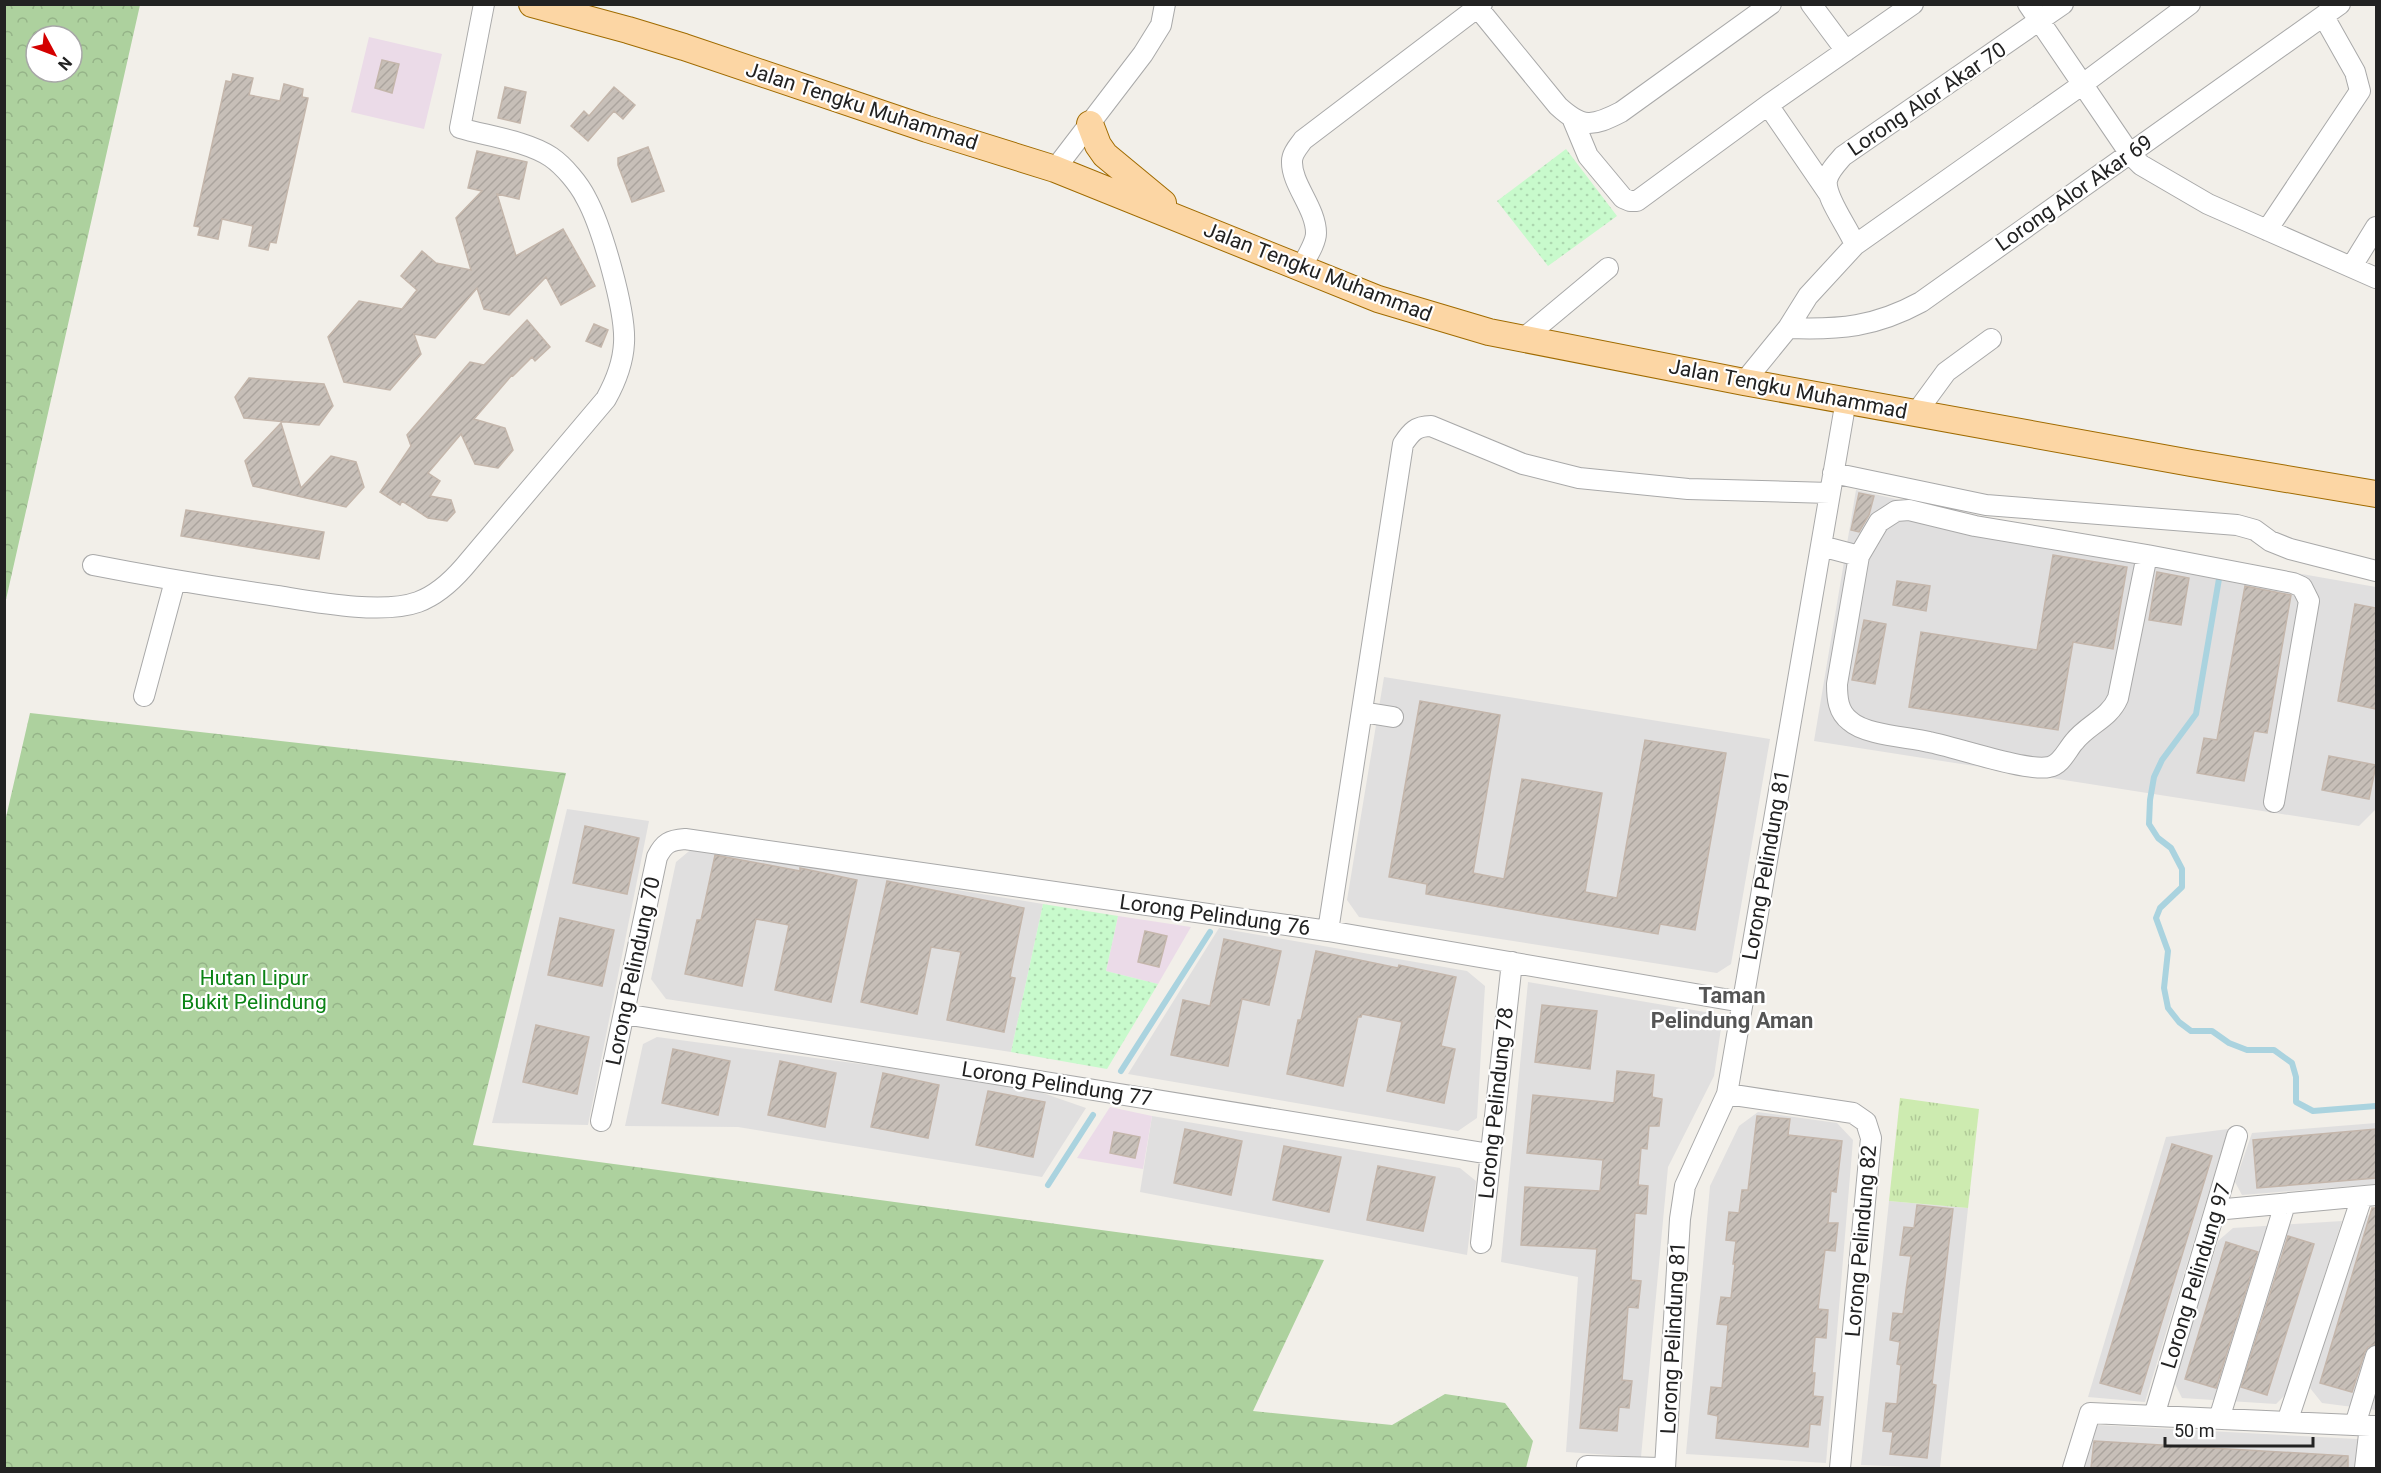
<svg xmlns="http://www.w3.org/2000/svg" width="2381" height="1473" viewBox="0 0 2381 1473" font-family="Roboto,sans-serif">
<defs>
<pattern id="grass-tufts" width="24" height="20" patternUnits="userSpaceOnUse" patternTransform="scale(1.5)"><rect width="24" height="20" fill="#cdebb0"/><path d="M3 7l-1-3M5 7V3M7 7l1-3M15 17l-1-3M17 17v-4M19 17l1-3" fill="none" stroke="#b0c997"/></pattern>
<pattern id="forest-crowns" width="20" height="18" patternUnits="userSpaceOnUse" patternTransform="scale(1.5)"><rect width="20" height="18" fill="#add19e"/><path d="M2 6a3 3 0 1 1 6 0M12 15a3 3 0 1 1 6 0" fill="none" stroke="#95b388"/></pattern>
<pattern id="park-dots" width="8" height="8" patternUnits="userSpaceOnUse" patternTransform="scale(1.5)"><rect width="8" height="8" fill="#c8facc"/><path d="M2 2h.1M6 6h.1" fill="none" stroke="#acd6af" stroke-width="1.8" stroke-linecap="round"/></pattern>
<pattern id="building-hatch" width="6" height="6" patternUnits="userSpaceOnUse" patternTransform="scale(1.5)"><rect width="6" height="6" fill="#c7bfb8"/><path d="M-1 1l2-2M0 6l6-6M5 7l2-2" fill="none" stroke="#aba49e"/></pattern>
</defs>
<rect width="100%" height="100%" fill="#f2efe9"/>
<!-- residential -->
<path fill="#e0dfdf" d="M1856,490L1971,516L2376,587V809L2359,826L1814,741Z
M1384,677L1770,739L1731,964L1717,973L1359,917L1347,900Z
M567,809L649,821L588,1125L492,1123Z
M694,847L1043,904L1011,1052L666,999L651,979L676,862Z
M1219,928L1467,971L1485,986L1477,1118L1458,1131L1128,1074Z
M1528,982L1723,1015L1714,1076L1668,1167L1641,1457L1566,1452L1578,1277L1501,1262Z
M657,1037L967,1078L1040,1092L1086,1108L1042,1177L738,1127L625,1126L643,1044Z
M1758,1112L1837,1123L1853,1140L1826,1463L1686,1454L1710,1186L1739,1126Z
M1152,1116L1460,1168L1476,1181L1467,1255L1140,1192Z
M2376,1123V1184L2242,1195L2235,1182L2252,1133Z
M2228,1129L2145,1402L2088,1397L2166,1137Z
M1889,1201L1968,1208L1940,1468L1861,1465Z
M2370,1214H2376V1410L2322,1403L2310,1388L2361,1221Z
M2342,1221L2286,1394L2276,1404L2182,1398L2174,1382L2218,1241L2233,1228Z
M2079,1424L2376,1440V1468H2065Z"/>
<!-- industrial -->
<path fill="#ebdbe8" d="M369,37L442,54L424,129L351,112Z
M1118,916L1191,927L1158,984L1106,971Z
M1110,1107L1152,1116L1143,1169L1077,1158Z"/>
<!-- grass -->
<path fill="url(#grass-tufts)" d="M1900,1098L1979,1109L1968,1208L1889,1201Z"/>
<!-- forest -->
<path fill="url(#forest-crowns)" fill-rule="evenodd" d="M5,4L140,5L5,604L4,5ZM36,36H72V72H36Z
M30,713L566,773L473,1145L1324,1260L1253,1411L1392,1425L1445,1394L1505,1403L1533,1441L1526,1468H5L4,826Z"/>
<!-- park -->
<path fill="url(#park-dots)" d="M1566,149L1617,216L1548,266L1497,201Z
M1043,904L1118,916L1106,971L1158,984L1107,1069L1011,1052Z"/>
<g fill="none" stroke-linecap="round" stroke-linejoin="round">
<!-- stream -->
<path stroke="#aad3df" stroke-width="6" d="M2220,573L2196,714L2162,760L2154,777L2150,800L2149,824L2158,838L2171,848L2182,869V887L2160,908L2156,918L2168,951L2164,988L2168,1008L2179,1022L2191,1031H2212L2229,1043L2247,1050H2274L2292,1063L2296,1077V1102L2313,1111L2376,1106
M1121,1071L1210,932
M1048,1185L1093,1115"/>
</g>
<!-- building -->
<path fill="url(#building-hatch)" stroke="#c4b6ab" stroke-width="1.5" d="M382,60L399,64L392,93L375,88Z
M233,74L253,78L249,95L280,101L284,84L303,89L302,97L308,98L276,243L270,242L268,250L249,246L253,226L222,219L218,239L198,235L200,227L194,226L226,81L231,82Z
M505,87L526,92L520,123L498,118Z
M614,87L635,105L623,119L614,111L588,141L571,126L584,111L589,116Z
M648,147L664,191L632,202L618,165V158Z
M477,151L527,162L519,199L497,194L516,256L563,229L595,286L561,305L546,277L509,315L484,309L477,288L435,338L414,334L421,354L390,390L344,382L328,337L359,301L402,309L417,290L401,276L422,251L436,263L471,270L456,218L482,191L468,188Z
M527,320L550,347L535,361L532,357L513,376L512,375L474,419L505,428L513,450L498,468L475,464L461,434L428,473L440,481L430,496L451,500L455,512L447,521L428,518L402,501L400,505L380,492L411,446L407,435L470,362L484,365Z
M594,324L608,330L601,347L586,341Z
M249,378L324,384L333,406L319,425L244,418L235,397Z
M281,423L301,488L331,456L356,462L364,487L346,507L253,486L245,461Z
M1859,493L1874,496L1869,515L1859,532L1851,530Z
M186,510L324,532L319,559L181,536Z
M2053,555L2127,567L2113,649L2073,642L2058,730L1909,707L1921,632L2037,650Z
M2157,572L2189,578L2181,625L2149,620Z
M1897,581L1930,586L1926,611L1893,605Z
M2245,586L2291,595L2267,733L2254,731L2244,781L2197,773L2204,738L2217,740Z
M2355,604L2376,608V709L2338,701Z
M1864,620L1886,624L1875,684L1852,680Z
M1420,701L1500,715L1473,873L1504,879L1522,779L1602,793L1585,892L1617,898L1645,740L1726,753L1695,930L1660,924L1658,934L1550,916L1426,894L1427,884L1389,877Z
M2329,756L2376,765L2369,799L2322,790Z
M585,826L639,838L627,894L573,883Z
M715,855L800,871V868L857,880L831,1002L775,990L789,925L756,919L742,986L685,974L697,920H701Z
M887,881L1024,908L1010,977L1015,978L1004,1032L947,1020L961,952L931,947L917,1014L861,1002Z
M560,918L614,930L602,986L548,975Z
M1145,931L1167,936L1159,967L1138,962Z
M1224,939L1281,951L1269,1005L1242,999L1228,1066L1171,1055L1183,1000L1210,1006Z
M1316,951L1398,968L1399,965L1456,977L1441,1046L1455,1049L1444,1103L1387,1091L1402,1022L1362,1014L1361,1017H1358L1343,1086L1287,1074L1298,1020H1301Z
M1542,1005L1597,1011L1590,1069L1535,1062Z
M536,1025L589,1037L577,1094L523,1082Z
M673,1049L730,1061L718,1115L662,1103Z
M780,1061L836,1073L825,1127L768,1115Z
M1617,1071L1654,1075L1652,1097L1662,1099L1659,1126H1649L1647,1149L1641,1148L1638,1185L1648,1186L1646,1214L1635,1213L1631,1280L1641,1281L1638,1308L1628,1307L1624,1357L1622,1380L1632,1381L1629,1408L1619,1407L1617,1431L1580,1428L1597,1249L1521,1245L1525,1187L1600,1191L1603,1160L1527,1153L1533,1095L1614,1103Z
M883,1073L939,1085L928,1138L871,1127Z
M988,1091L1045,1102L1033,1157L976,1145Z
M1757,1116L1790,1119L1788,1135L1842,1141L1836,1192L1831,1191L1828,1223H1838L1835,1251L1825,1250L1818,1309L1828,1310L1826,1338L1815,1337L1812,1373H1815L1813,1396L1823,1397L1820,1425L1810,1424L1808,1447L1716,1438L1718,1416L1708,1414L1711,1387L1722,1388L1728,1325L1717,1324L1721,1297L1731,1298L1735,1264H1733L1736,1241L1726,1240L1729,1212L1739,1213L1742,1190H1748Z
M1185,1129L1242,1141L1231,1195L1174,1183Z
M2376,1129V1178L2257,1188L2253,1140Z
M1114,1132L1140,1137L1135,1158L1110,1153Z
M2172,1144L2212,1156L2140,1394L2100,1383Z
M1284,1146L1341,1157L1329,1212L1273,1200Z
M1378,1166L1435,1177L1423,1231L1367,1220Z
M1917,1205L1953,1209L1932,1384L1936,1385L1927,1458L1890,1454L1893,1432L1883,1431L1886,1403L1897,1404L1901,1365L1897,1364L1900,1342L1890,1340L1893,1313L1903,1314L1906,1290L1911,1256L1900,1255L1904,1227L1914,1228Z
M2372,1208H2376V1344L2368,1347L2365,1352L2352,1392L2320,1383Z
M2288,1236L2314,1244L2267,1395L2241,1387Z
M2226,1242L2258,1252L2216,1388L2185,1379Z
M2094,1441L2348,1456V1468H2091Z"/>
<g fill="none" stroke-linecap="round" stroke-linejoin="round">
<!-- minor casing -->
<g stroke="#a9a9a9" stroke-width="22">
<path id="minor" d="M1811,4L1846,51
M2028,4L2130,154L2141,165L2208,204L2376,278
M1478,8L1558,106C1582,128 1592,127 1621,112L1771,4
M1768,105L1829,194
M1573,120L1588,156L1623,198L1630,201H1637L1768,105L1913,4
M1055,169L1143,54L1161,25L1165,4
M2267,230L2360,91L2355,72L2324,17
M1855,245C1849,228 1824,197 1827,180C1829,171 1837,163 1843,156L2063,4
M2352,266L2376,227
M1301,268C1306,258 1316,243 1316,233C1316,208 1291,184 1292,161C1292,153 1299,146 1303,140L1482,4
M1788,328C1840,330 1875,327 1921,302L2340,4
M1524,338L1608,268
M1744,382L1788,328L1808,296L1855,245L2083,84L2190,4
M1916,413L1946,372L1991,339
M1833,473L1986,505L2237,525L2255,530L2270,541L2290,549L2376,571
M1821,546L1859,556
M2147,555L2118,698C2109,719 2088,724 2074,742C2067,750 2061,765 2049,767C2027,772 1955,747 1929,742C1908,737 1865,735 1850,721C1838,712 1837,698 1837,684L1859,556L1879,522L1896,511L1909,510L1975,526L2147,555L2293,583L2302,587L2309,601L2274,802
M93,565C154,577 215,587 277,596C315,602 382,615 418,602C437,595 451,582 464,567L606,399C616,381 623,364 624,343C626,311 602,227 586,198C579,184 564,166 551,157C527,141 487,136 460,128L484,4
M144,696L175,581
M1362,712L1393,717
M1328,931L1403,444C1411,432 1416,426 1431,426L1523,464L1579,478L1688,489L1830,493
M624,1014L1490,1154
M1727,1094L1853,1113L1866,1122L1871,1138L1840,1468
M601,1121L657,857C664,843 670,840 685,839L1328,931L1742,1002
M2215,1210L2376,1195
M1481,1243L1512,962
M2154,1416L2237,1136
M2219,1419L2285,1204
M2287,1422L2362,1197
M2355,1425L2376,1356
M1587,1466L1660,1468
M1665,1468L1680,1219L1685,1186L1727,1094L1846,400
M2073,1468L2090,1413L2376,1426
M2365,1468L2370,1426"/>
</g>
<!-- major casing -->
<g stroke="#a06b00" stroke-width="28">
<path id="major" d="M532,4L628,30L684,47L927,129L1055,169L1378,299L1489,332L1744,382L2191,463L2376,494
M1090,124L1098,145L1105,155L1163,203"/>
</g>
<!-- minor -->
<use href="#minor" stroke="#fff" stroke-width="20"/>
<!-- major -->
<use href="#major" stroke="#fcd6a4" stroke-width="26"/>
</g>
<g text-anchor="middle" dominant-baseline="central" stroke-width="4.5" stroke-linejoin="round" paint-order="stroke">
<!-- street labels -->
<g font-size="21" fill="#222" stroke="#fff">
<text transform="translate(1927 99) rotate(-34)">Lorong Alor Akar 70</text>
<text transform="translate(862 106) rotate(18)">Jalan Tengku Muhammad</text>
<text transform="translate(2074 193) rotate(-35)">Lorong Alor Akar 69</text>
<text transform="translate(1318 272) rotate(21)">Jalan Tengku Muhammad</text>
<text transform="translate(1788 389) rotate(11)">Jalan Tengku Muhammad</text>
<text transform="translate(1766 865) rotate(-80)">Lorong Pelindung 81</text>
<text transform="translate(1215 915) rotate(8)">Lorong Pelindung 76</text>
<text transform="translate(633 971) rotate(-78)">Lorong Pelindung 70</text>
<text transform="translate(1057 1084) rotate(9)">Lorong Pelindung 77</text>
<text transform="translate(1496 1103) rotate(-84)">Lorong Pelindung 78</text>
<text transform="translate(1861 1241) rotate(-85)">Lorong Pelindung 82</text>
<text transform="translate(2196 1276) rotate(-73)">Lorong Pelindung 97</text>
<text transform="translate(1673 1338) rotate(-87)">Lorong Pelindung 81</text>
</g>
<!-- park labels -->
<g font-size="21" fill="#0c8416" stroke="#fff">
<text x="254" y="978">Hutan Lipur<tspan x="254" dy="24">Bukit Pelindung</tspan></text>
</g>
<!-- neighbourhood labels -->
<g font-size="22" font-weight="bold" fill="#555" stroke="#fff">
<text x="1732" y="995">Taman<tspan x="1732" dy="25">Pelindung Aman</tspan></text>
</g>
</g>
<!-- border -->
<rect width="2381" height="1473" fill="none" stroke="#222222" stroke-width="12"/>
<!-- north arrow -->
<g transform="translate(54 54) rotate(131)"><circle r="28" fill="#ffffff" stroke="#a7a7a7" stroke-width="1.5"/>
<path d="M0-4.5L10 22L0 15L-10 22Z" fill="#d40000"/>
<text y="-9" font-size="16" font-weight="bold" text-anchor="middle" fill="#222222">N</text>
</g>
<!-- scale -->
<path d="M2165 1437v9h148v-9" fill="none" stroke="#222222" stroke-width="3"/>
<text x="2174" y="1437" font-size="18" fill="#222222" stroke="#ffffff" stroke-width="4.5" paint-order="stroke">50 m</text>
</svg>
